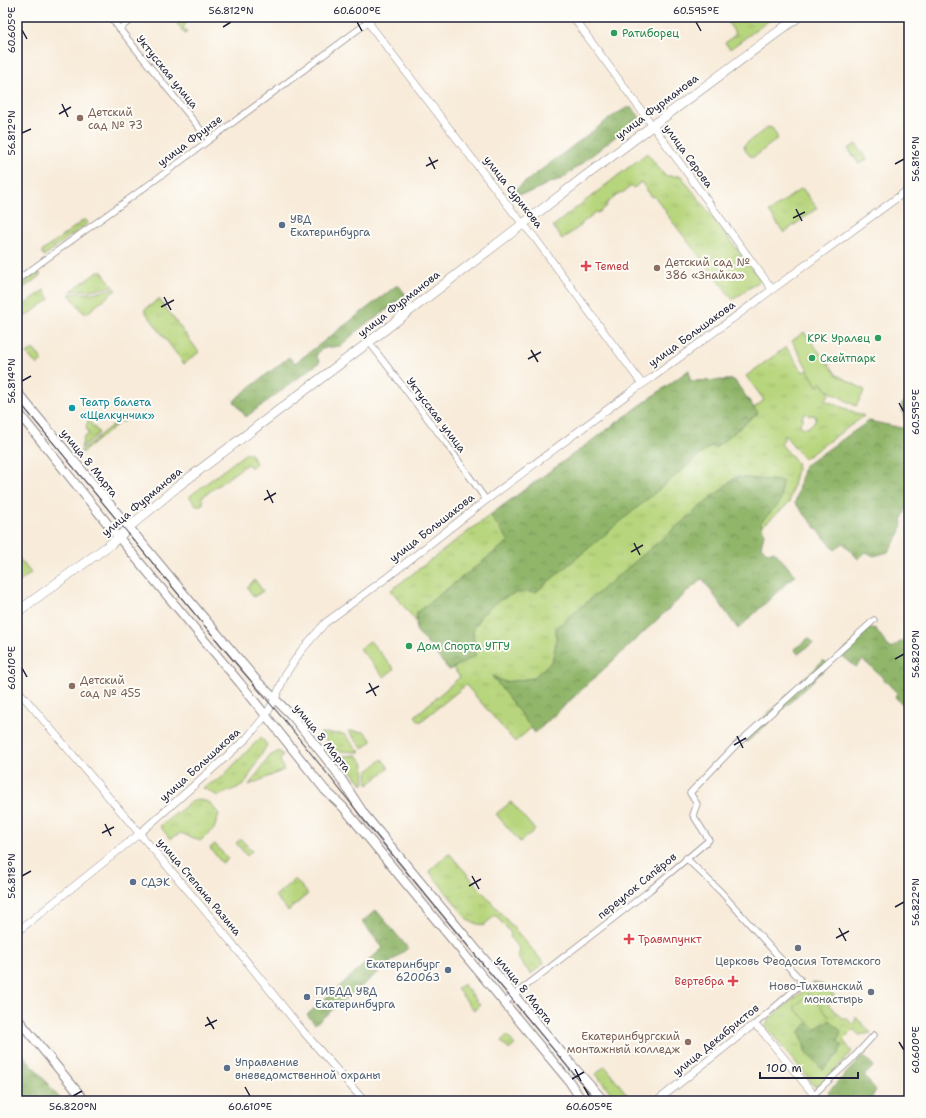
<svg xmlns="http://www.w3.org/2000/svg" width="926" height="1118" viewBox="0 0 926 1118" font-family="'Shantell Sans',sans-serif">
<defs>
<pattern id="grass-tufts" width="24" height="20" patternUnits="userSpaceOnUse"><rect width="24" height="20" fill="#b7d57b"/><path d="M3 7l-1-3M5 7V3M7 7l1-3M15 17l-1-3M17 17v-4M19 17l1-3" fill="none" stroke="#9db76b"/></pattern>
<pattern id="forest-crowns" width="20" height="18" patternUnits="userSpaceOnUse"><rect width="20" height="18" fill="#91b66b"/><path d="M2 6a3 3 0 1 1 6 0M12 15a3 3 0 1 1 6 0" fill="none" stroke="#769459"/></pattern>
</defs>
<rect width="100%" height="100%" fill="#fdfcf7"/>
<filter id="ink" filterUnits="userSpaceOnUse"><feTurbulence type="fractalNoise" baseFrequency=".025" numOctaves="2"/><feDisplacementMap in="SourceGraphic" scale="8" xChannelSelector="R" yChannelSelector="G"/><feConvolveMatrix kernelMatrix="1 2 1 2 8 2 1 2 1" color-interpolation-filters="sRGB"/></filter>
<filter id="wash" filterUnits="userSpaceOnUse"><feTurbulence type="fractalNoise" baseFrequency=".012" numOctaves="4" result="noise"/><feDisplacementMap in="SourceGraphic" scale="16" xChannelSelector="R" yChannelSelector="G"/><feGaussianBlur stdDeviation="0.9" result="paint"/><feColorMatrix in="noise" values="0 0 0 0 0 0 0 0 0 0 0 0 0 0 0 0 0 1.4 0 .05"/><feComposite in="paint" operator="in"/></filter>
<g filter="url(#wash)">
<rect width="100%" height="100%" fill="#f8ebd9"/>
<!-- grass -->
<path fill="url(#grass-tufts)" stroke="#6c7c5b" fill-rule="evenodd" d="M172,17H181L186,24L183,27L187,32L185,34Z
M730,17H770L771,19L730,49L725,43L736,34L726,20Z
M856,144L867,159L859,164L848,149Z
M647,153L665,176H681L761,280L733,300L665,212L666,211L654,196L652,197L641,182L634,188L632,186L622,193L621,192L606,204L607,206L598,213L596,212L581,224L582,225L562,239L553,226Z
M802,188L817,208L784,233L769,212Z
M85,219L88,223L44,256L41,252Z
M99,271L102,272L113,286L101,289L71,291Z
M39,272L41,275L17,293V289L28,280L26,276L30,273L33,277Z
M114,288L116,290L87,313H84L69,294L100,292Z
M44,290L50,299L25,317L19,309Z
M159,299L199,352L184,364L144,310Z
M786,347L803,372L812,367L830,394L824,400L864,416L804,459L784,434V439L781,444L798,464L789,503L515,742L466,685L420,722L415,716L460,677L391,590L490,515L689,370L690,381L734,380L754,408L764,400L746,376ZM806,413L809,416L811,415L816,416L815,422L807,428L801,427L800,423L804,419L801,417Z
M33,349L43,360L37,365L27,354Z
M119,416H121L125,421L124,422L121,421L82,453L80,451L120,419Z
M88,420L99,433L81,448L84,437L86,436L88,434V431L86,429Z
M246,453H250L256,463L252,467H250L247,464L201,498L203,501V504L198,506L196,505L190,498V496Z
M255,580L263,591L254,597L247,587Z
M348,731L365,732L372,741L363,749Z
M320,733L344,734L360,752L335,751Z
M261,737L267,745L244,785L218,796L203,788L221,778Z
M279,751L283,756L280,760L284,770L249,785L270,756Z
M357,755L364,764L365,783L363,785L340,756Z
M382,759L389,768L368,785L367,772Z
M195,799L209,802L219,814L214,829L200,841L181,833L170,839L160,826Z
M241,839L252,851L247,856L236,843Z
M215,844L228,859L222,863L210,848Z
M449,853L544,963L531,974L517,957L520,949L510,938L511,933L495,915L483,926L469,921L429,871Z
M295,879L308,894L288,911L275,896Z
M813,983L822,984L835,996L828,1004L843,1019H847L854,1025L856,1017L871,1033L859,1035L854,1030H853L843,1040L852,1052L819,1086H814L766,1027L768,1020Z
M463,984L480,1005L474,1010L457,989Z
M507,1035L515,1045L509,1050L501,1041Z
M605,1066L629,1097H614L596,1074Z"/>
<!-- forest -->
<path fill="url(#forest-crowns)" stroke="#5a6c53" d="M626,108H632L640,117L562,179L551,182L531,192L518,194L516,189L610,118Z
M396,286H399L406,295L376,318L364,325L340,346L325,348L320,350L316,356L320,362L298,378L246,417L234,401L239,396L289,357L294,363L298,361Z
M689,370L690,381L734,380L758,413L715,448L711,446L536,592L515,593L500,600L481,615L473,631L475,656L449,670L416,630L417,612L509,541L490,515Z
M909,398V504L903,516L900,533L888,552L874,556L866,552L858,559L843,543L835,550L795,503L804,466L869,421L907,429L901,405Z
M736,477L782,481L780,503L761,522L764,534L761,546L768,553L774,551L795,575L738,629L702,578L535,733L492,676L505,682L533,678L552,661L556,643V628Z
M872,628L876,629L890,649L909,636V711L895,697L897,693L880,675L863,660L856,667L840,654L867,630Z
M808,638L811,640L813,643L798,654L794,649L804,642Z
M822,661H825L828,665L821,673L764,727L747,742L743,737L795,688L803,678L813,671Z
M376,910L408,948L315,1024L307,1015L383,948L362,922Z
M830,1020L841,1031L838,1041L842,1045L838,1055L823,1070L805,1051L803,1040L799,1032L807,1023L815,1031Z
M17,1047L62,1101H17Z
M863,1056L874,1066L864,1076L876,1090L871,1099L873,1101H833L828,1096L829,1091Z"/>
<!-- pitch -->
<path fill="#b7d57b" stroke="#6c7c5b" d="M768,127L772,128L777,136V139L757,155L753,157L750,156L745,150L744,145Z
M804,332L837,375L865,390L856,406L827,390L822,382L817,386L792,341Z
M17,556L31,573L17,584Z
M370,641L394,669L384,677L360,649Z
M511,802L535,830L520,842L496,814Z
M808,994L829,1016L816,1029L794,1008Z"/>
</g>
<g filter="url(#ink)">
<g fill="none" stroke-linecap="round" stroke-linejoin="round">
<!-- minor casing -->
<g stroke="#8d868a" stroke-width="7">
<path id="minor" d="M110,17L209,140
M119,29L135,17
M17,280L173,167L375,17
M369,342L446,443L486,500
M686,858L721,892L778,956L800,979V985L754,1025
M504,1003L650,890L709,840L693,815L697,804L690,793L736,745L874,620
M813,1095L851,1060L874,1035"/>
</g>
<!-- tertiary casing -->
<g stroke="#8d868a" stroke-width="8">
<path id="tertiary" d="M364,17L513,212L535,238L642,384
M573,17L772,289
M17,689L218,926L302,1030L364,1101
M17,932L139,834L218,764L247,738L266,715L275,699L286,673L301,651L325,623L389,576L477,507L632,391L653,377L909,189
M657,1101L749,1028L754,1025L761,1030L819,1101"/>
</g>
<!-- secondary casing -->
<g stroke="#8d868a" stroke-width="10">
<path id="secondary" d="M17,392L204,618L258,682L293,717L336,771L364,814L571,1064L604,1101
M17,411L111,528L240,683L325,790L343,807L544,1051L569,1081L582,1101
M17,1018L85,1101"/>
</g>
<!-- primary casing -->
<g stroke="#8d868a" stroke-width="10">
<path id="primary" d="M17,612L112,543L134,523L177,487L369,342L588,174L798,17"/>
</g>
<!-- minor -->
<use href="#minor" stroke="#fff" stroke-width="5.5"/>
<!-- tertiary -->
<use href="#tertiary" stroke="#fff" stroke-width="7"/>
<!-- secondary -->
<use href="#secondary" stroke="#fff" stroke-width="8"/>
<!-- primary -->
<use href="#primary" stroke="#fff" stroke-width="9"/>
<!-- tram -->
<path stroke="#22223b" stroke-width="1" d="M17,399L237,665L285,721L365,821L596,1101"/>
</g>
</g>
<!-- ticks -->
<path fill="none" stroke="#22223b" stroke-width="1.5" d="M357,22L362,31M696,22L701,31M223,27L231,22M22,30L27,39M62,104L68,117M59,114L71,107M22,133L31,129M429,157L435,169M895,164L904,159M426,166L438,160M796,209L802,221M793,218L805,212M164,297L171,310M161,307L174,300M531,350L538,362M528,359L541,352M22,381L31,376M899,403L904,412M267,490L273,503M264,500L276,493M634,543L640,555M631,552L643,545M895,659L904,654M22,668L27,677M369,683L376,696M366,693L379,686M737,736L743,748M734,745L746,738M105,824L111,836M102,833L114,827M22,876L31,871M472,876L479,889M469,886L481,879M895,907L904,902M839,928L846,941M836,938L849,931M207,1017L214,1029M205,1026L217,1020M899,1042L904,1050M575,1069L581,1081M572,1079L584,1072M245,1087L250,1096M584,1087L589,1096M73,1096L82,1091"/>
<!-- markers -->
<g fill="#2e9e5b" stroke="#fdfcf7" stroke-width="1.5">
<circle cx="614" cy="33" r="4"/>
<circle cx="878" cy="338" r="4"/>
<circle cx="812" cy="358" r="4"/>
<circle cx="409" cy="646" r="4"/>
</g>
<g fill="#8d6e63" stroke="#fdfcf7" stroke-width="1.5">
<circle cx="80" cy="118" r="4"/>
<circle cx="657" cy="268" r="4"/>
<circle cx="72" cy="686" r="4"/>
<circle cx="688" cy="1042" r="4"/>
</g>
<g fill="#5c6f8a" stroke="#fdfcf7" stroke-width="1.5">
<circle cx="282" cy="225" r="4"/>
<circle cx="133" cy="882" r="4"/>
<circle cx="448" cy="970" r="4"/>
<circle cx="307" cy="997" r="4"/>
<circle cx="227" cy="1068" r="4"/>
</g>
<g fill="#e0444e" stroke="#fdfcf7" stroke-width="1.5">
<path d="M584 260h4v4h4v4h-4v4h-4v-4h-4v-4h4z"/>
<path d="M627 933h4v4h4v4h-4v4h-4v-4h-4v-4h4z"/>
<path d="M731 975h4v4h4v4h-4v4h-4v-4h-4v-4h4z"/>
</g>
<circle fill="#0f9aa8" stroke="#fdfcf7" stroke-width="1.5" cx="72" cy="408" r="4"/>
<g fill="#6b7280" stroke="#fdfcf7" stroke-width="1.5">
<circle cx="798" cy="948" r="4"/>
<circle cx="871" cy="992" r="4"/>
</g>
<g text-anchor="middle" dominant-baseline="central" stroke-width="4" stroke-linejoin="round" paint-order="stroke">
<!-- leisure labels -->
<g font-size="11" fill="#27864d" stroke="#fdfcf7" text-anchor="start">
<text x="622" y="33">Ратиборец</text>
<text x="870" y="338" text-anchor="end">КРК Уралец</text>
<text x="820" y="358">Скейтпарк</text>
<text x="417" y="646">Дом Спорта УГГУ</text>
</g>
<!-- street labels -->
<g font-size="11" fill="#22223b" stroke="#fdfcf7">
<text transform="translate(167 72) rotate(51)">Уктусская улица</text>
<text transform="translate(657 107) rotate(-37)">улица Фурманова</text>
<text transform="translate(190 141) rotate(-37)">улица Фрунзе</text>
<text transform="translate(688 156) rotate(54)">улица Серова</text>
<text transform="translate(513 192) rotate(52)">улица Сурикова</text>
<text transform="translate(399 304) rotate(-38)">улица Фурманова</text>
<text transform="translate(692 334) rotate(-36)">улица Большакова</text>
<text transform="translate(436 415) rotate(53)">Уктусская улица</text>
<text transform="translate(89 463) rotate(51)">улица 8 Марта</text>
<text transform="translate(142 502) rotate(-40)">улица Фурманова</text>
<text transform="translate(432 528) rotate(-38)">улица Большакова</text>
<text transform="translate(322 738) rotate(51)">улица 8 Марта</text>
<text transform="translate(200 765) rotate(-42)">улица Большакова</text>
<text transform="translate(637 886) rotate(-39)">переулок Сапёров</text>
<text transform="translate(199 887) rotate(50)">улица Степана Разина</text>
<text transform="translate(524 990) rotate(51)">улица 8 Марта</text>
<text transform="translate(716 1040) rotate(-39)">улица Декабристов</text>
</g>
<!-- education labels -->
<g font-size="11" fill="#785e54" stroke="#fdfcf7" text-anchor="start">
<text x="88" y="112">Детский<tspan x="88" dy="13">сад № 73</tspan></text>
<text x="665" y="262">Детский сад №<tspan x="665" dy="13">386 «Знайка»</tspan></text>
<text x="80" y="680">Детский<tspan x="80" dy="13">сад № 455</tspan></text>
<text x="680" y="1036" text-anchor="end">Екатеринбургский<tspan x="680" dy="13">монтажный колледж</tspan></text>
</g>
<!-- service labels -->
<g font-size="11" fill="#4e5e75" stroke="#fdfcf7" text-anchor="start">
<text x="290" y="219">УВД<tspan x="290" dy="13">Екатеринбурга</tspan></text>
<text x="141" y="882">СДЭК</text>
<text x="440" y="964" text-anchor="end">Екатеринбург<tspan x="440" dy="13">620063</tspan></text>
<text x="315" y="991">ГИБДД УВД<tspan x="315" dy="13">Екатеринбурга</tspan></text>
<text x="235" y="1062">Управление<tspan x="235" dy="13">вневедомственной охраны</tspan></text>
</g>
<!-- health labels -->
<g font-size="11" fill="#be3a42" stroke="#fdfcf7" text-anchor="start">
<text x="595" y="266">Temed</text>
<text x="638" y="939">Травмпункт</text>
<text x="724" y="981" text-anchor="end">Вертебра</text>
</g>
<!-- culture labels -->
<g font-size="11" fill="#0d838f" stroke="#fdfcf7" text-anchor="start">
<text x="80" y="402">Театр балета<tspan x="80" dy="13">«Щелкунчик»</tspan></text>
</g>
<!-- worship labels -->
<g font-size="11" fill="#5b616d" stroke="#fdfcf7">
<text x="798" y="961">Церковь Феодосия Тотемского</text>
<text x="863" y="986" text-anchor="end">Ново-Тихвинский<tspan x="863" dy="13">монастырь</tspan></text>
</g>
</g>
<!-- margin -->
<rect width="926" height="1118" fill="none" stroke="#fdfcf7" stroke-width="44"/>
<!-- scale -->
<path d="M760 1072v6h98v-6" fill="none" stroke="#22223b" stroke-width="2"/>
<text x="766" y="1072" font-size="12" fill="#22223b" stroke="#fdfcf7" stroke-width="3" paint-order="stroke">100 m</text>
<rect x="22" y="22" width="882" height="1074" fill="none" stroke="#22223b" stroke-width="1.5"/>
<g font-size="10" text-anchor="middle" fill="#22223b">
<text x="231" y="14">56.812°N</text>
<text x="357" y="14">60.600°E</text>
<text x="696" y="14">60.595°E</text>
<text transform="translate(11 30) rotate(-90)" y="4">60.605°E</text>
<text transform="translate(11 133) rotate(-90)" y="4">56.812°N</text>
<text transform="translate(915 159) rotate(-90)" y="4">56.816°N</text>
<text transform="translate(11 381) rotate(-90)" y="4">56.814°N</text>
<text transform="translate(915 412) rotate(-90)" y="4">60.595°E</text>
<text transform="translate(915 654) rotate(-90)" y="4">56.820°N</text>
<text transform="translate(11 668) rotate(-90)" y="4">60.610°E</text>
<text transform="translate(11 876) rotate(-90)" y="4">56.818°N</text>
<text transform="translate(915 902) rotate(-90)" y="4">56.822°N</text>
<text transform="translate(915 1050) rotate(-90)" y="4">60.600°E</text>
<text x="73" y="1110">56.820°N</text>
<text x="250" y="1110">60.610°E</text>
<text x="589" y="1110">60.605°E</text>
</g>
</svg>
